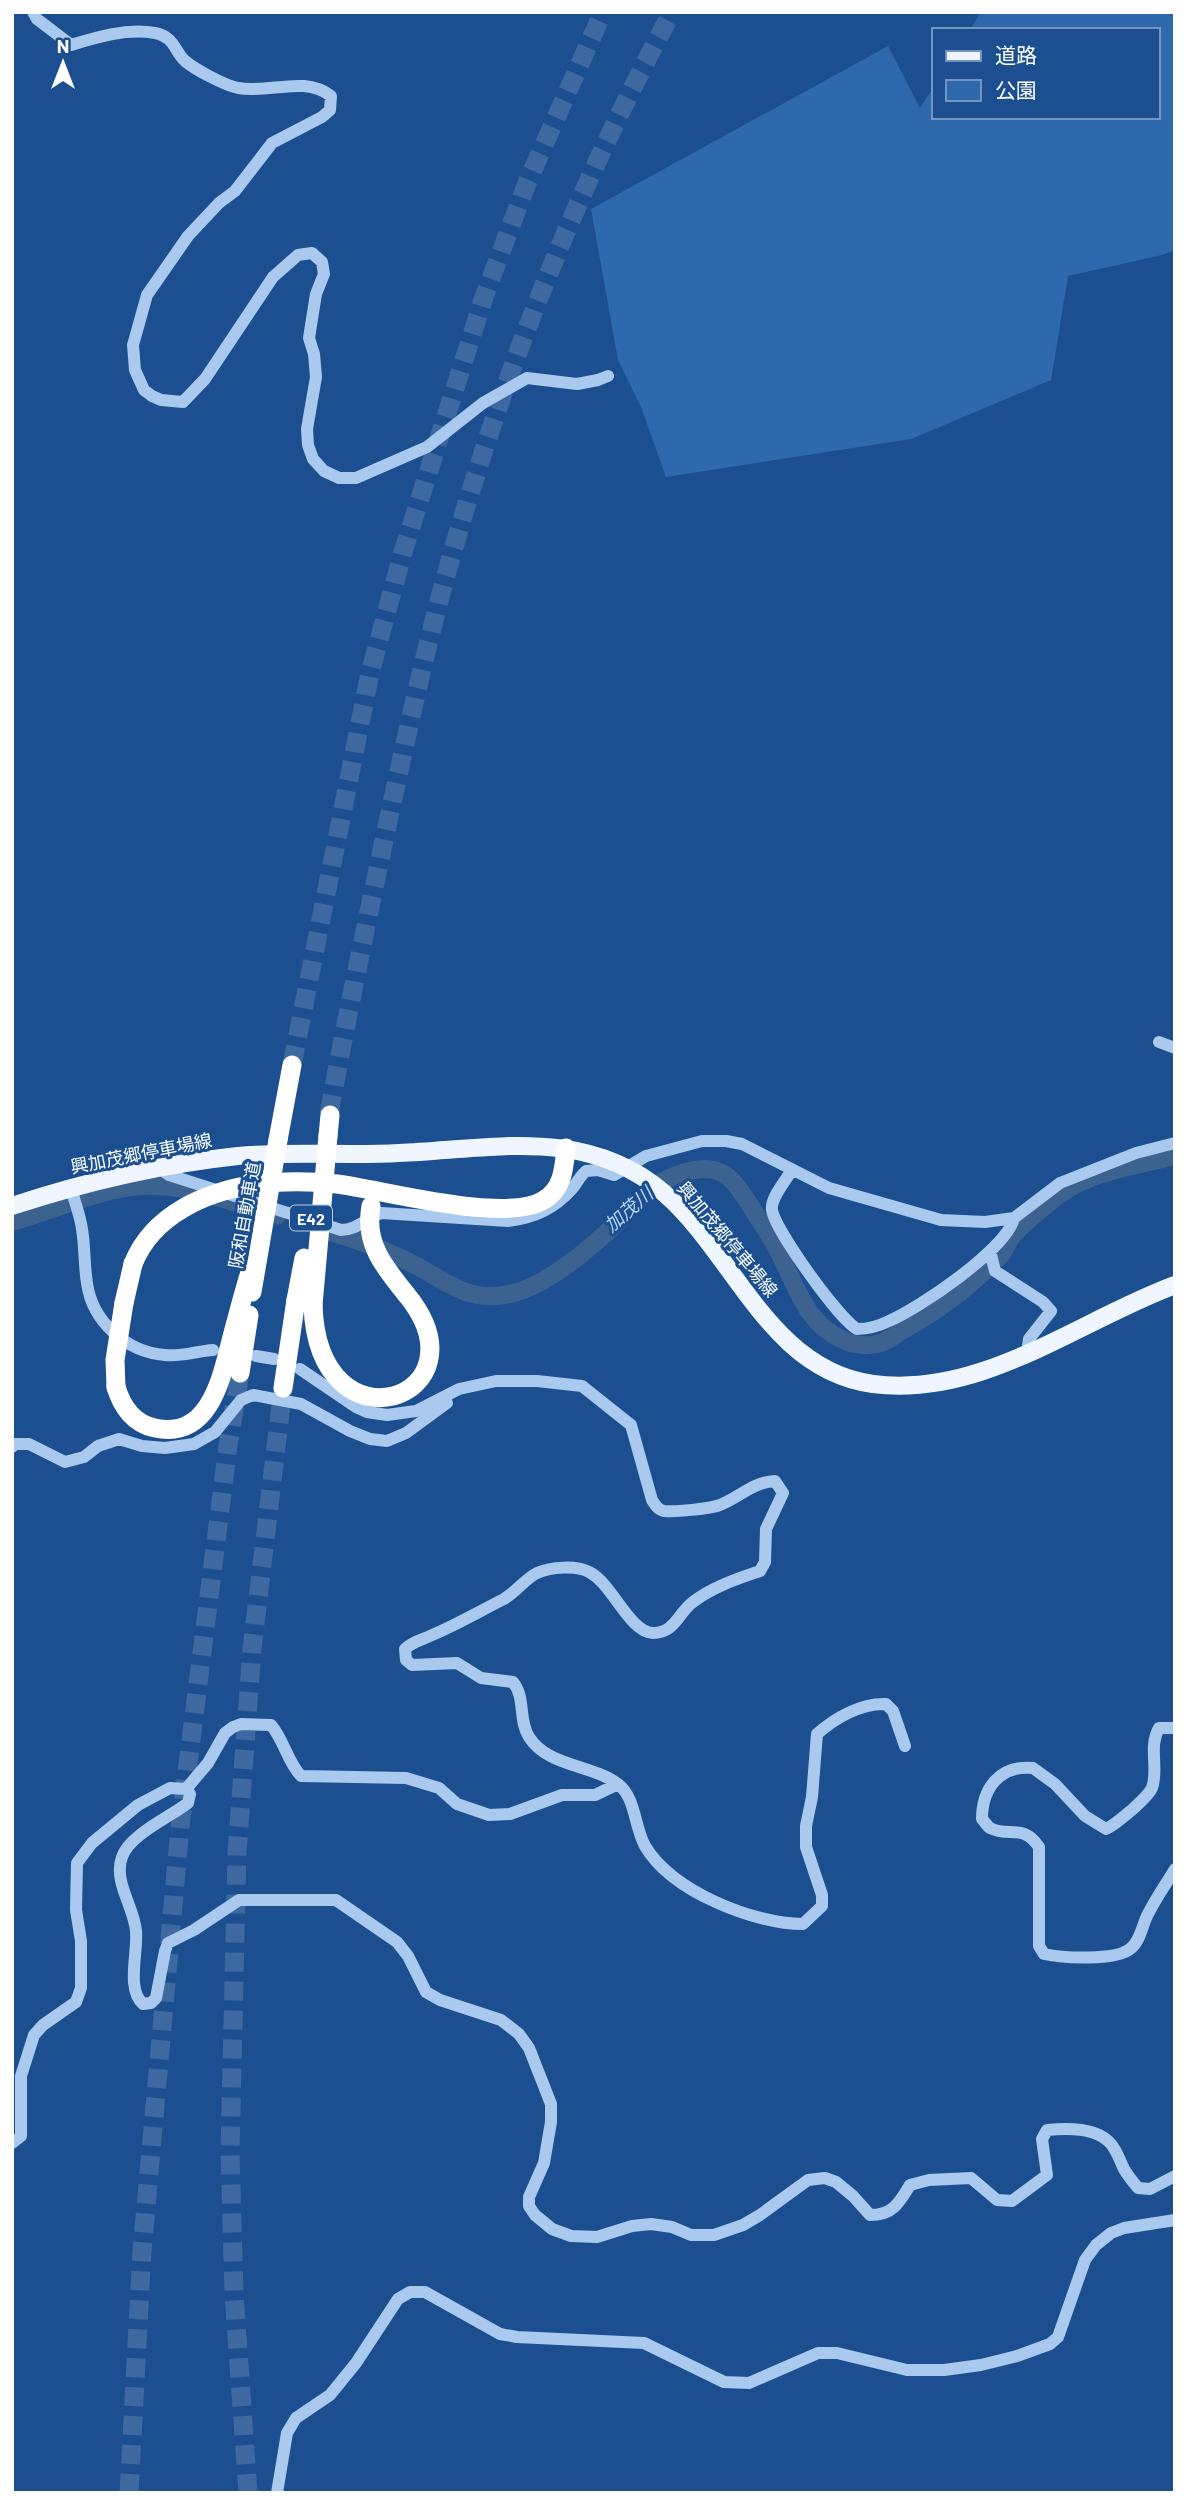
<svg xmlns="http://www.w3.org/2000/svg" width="1187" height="2505" viewBox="0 0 1187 2505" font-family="Barlow,'Noto Sans JP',sans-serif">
<rect width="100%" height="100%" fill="#1b4f8f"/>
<!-- green -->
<path fill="#2e69ad" d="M981,12H1175V250L1162,255L1068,276L1051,380L911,439L666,477L641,407L618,360L591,209L888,46L920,108L933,88V117H1157V30H970Z"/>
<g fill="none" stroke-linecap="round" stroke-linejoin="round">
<!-- river -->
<path stroke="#3c6290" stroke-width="18" d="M12,1222C52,1211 90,1193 130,1187C178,1180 232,1202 277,1216
M320,1229C352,1238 386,1250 415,1265C445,1281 467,1301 504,1295C546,1289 594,1245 623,1217C634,1206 645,1191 658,1184C673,1175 697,1166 714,1170C731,1174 739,1189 748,1202C757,1216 766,1229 774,1243C795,1279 802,1322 843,1340C854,1345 868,1347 880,1343C888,1341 896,1334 903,1330C940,1310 971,1286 1000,1256C1006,1250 1008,1240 1014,1234C1027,1220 1044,1207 1059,1195C1091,1171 1137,1166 1175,1156"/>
<!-- highway-tunnel -->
<path stroke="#3d69a0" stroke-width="19" stroke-dasharray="19 10" stroke-linecap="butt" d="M292,1065L370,673L403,552L484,297L527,183L603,12
M329,1114C347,1015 368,916 389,817C407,734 425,650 448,568C502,375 577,188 672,12
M129,2493L142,2251L180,1827L228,1446L240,1373
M248,2493L234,2294L230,2152L237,1852L252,1649L283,1388"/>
<!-- minor -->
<path stroke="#a9c9ee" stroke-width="12" d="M33,12L37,19L71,45C97,37 127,28 155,33C175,37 174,51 185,61C196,70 224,85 238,88C270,94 303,75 331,96L330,110L322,117L272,143L235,191L219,203L188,236L147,295L133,345L135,370L144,390L152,396L161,400L183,402L205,379L273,277L298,255L312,253L322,262L324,274L316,294L309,338L314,354L316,377L307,429L308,445L313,459L324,471L339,478H356L427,447L483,403L527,378L577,384L598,380L608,376
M1159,1042L1175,1048
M160,1169L169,1175L341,1230C357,1230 366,1218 381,1213L508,1221C534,1218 554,1209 572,1189C577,1183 580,1176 586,1171L598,1170L614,1175L646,1156L702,1141H726L742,1144L829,1188L941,1220L985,1222L1014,1218L1060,1183L1136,1153L1175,1143
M791,1171C786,1181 770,1198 772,1210C775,1230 839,1319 857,1329C867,1329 879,1326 889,1321C918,1309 1007,1249 1014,1218
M71,1187C74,1201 80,1214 82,1229C85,1247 84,1265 87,1283C92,1321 126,1352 165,1355C181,1357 197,1351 213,1350
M990,1251L995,1271L1043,1302L1051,1311L1029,1339L1027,1353
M256,1356L274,1359
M300,1369L356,1407L367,1412L387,1415L416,1411L459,1389L496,1381H537L582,1386L631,1425L652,1500C655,1505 658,1510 664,1511C676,1512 709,1509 720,1505C740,1497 753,1482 775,1481L783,1493L766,1529L765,1562L760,1571C737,1579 712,1587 693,1602C678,1613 675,1633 653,1633C629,1632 612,1583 589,1572C576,1565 551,1567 537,1573C525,1579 516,1592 504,1599C480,1611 456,1625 432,1635C422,1640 413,1641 405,1649L406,1660L412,1665L457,1663L481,1678L513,1682C526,1698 518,1720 529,1737C548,1767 591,1764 618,1784C636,1798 634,1826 645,1846C671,1891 754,1924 803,1924L822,1906V1895L806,1847V1826L812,1797L817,1734C835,1718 861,1703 886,1704L893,1711L905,1746
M12,1447L15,1444H29L65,1462L84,1457L98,1446L119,1439L142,1446L165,1448L194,1444L215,1432L241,1400L253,1395L301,1404L350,1431L370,1439L387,1441L406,1433L447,1403
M1175,1728H1159C1148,1747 1159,1769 1152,1788C1148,1796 1139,1803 1133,1809C1124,1816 1116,1824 1106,1829L1085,1816L1055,1784L1033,1768C1001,1765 982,1787 982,1819C985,1822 987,1826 990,1828C1009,1838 1023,1823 1039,1847V1946L1044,1954C1062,1958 1115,1961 1130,1949C1140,1942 1142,1926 1147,1916C1155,1899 1166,1884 1175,1869
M186,1789L190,1794L188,1803C170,1817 129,1835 122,1857C113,1881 134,1907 136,1931C138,1953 126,1989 143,2004L151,2003L156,1998L165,1951L168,1943L194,1930L239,1900H336L397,1942L408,1956L426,1992L440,2000L501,2020L519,2034L529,2048L551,2104V2122L544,2163L529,2197V2206L535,2215L552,2229L571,2236L597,2237L632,2226L651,2224L672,2227L691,2235H714L743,2225L760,2215L808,2180L825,2178L836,2182L853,2196L870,2215C893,2215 899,2203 910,2185L929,2180L971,2178L997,2200L1012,2201L1047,2175L1042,2139L1047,2130C1066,2128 1097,2127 1111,2144C1117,2151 1120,2161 1124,2169C1128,2176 1133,2182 1138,2188L1150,2189L1175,2176
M186,1789L208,1763L225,1733L233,1727L241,1724L271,1725C284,1740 287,1761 301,1776L406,1778L439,1788L457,1804L489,1815L510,1814L562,1795H595L618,1784
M12,2143L21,2136V2076L34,2035L43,2025L76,2002L81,1988V1941L76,1910L77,1863L92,1843L138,1805L170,1788L186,1789
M277,2493L287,2433L296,2418L330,2395L356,2363L398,2299L410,2292H425L500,2334L517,2337L644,2343L724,2382L749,2383L818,2353H837L907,2370H944L981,2365L1017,2356L1050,2344L1058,2337L1085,2260L1096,2245L1111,2233L1124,2228L1175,2220"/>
<!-- major -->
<path stroke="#f0f6ff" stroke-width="18" d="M12,1206C85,1182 162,1164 238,1156C291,1151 346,1156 399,1153C493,1149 586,1126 664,1193C735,1254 769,1370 873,1384C982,1398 1078,1321 1175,1285"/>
<!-- highway -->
<path stroke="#fff" stroke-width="19" d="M328,1136L330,1115
M278,1140L292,1065
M256,1184C283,1181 310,1181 337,1184C384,1190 505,1224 544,1200C563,1189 564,1168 566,1148
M124,1303L133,1264
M313,1305C318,1458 492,1398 406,1294
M240,1373L249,1315
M116,1387C122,1407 134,1424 155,1428C211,1440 222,1375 232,1337C238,1314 244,1291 251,1269
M283,1388L296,1300"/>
<!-- highway-bridge -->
<path stroke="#fff" stroke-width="19" d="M371,1206C364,1243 384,1267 406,1294
M133,1264C153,1214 206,1192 256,1184
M252,1292L278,1140
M296,1300L304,1258
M313,1305L328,1136
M116,1387L115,1360L124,1303"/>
</g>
<g text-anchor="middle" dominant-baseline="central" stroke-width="6" stroke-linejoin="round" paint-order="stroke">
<!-- shield labels -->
<rect fill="#1b4f8f" stroke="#bbcadd" stroke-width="2" x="290" y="1205.5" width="42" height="25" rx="5"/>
<g font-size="16" font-weight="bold" fill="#fff">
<text x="311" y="1218">E42</text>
</g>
<!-- street labels -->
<g font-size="18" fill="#fff" stroke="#1b4f8f">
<text transform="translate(141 1153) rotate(-11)">興加茂郷停車場線</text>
<text transform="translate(244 1215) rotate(-80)">阪和自動車道</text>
<text transform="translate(728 1239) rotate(50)">興加茂郷停車場線</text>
</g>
<!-- water labels -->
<g font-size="19" font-style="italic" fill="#b5d3f5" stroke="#1b4f8f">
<text transform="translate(628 1209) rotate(-41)">加茂川</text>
</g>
</g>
<!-- border -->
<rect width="1187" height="2505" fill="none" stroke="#ffffff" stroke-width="28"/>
<!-- legend -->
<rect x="932" y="28" width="228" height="91" fill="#1b4f8f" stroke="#7695bc" stroke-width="2"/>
<rect x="946" y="51" width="35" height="10" fill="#f0f6ff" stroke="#7695bc" stroke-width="2"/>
<text x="995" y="63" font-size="21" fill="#ffffff">道路</text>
<rect x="946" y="80" width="35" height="21" fill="#2e69ad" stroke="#7695bc" stroke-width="2"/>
<text x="995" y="98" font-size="21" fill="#ffffff">公園</text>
<!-- north arrow -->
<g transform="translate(63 63)" stroke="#1b4f8f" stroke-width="5" paint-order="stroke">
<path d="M0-5L12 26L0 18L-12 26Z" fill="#ffffff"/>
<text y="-10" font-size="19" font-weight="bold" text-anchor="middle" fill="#ffffff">N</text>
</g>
</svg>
